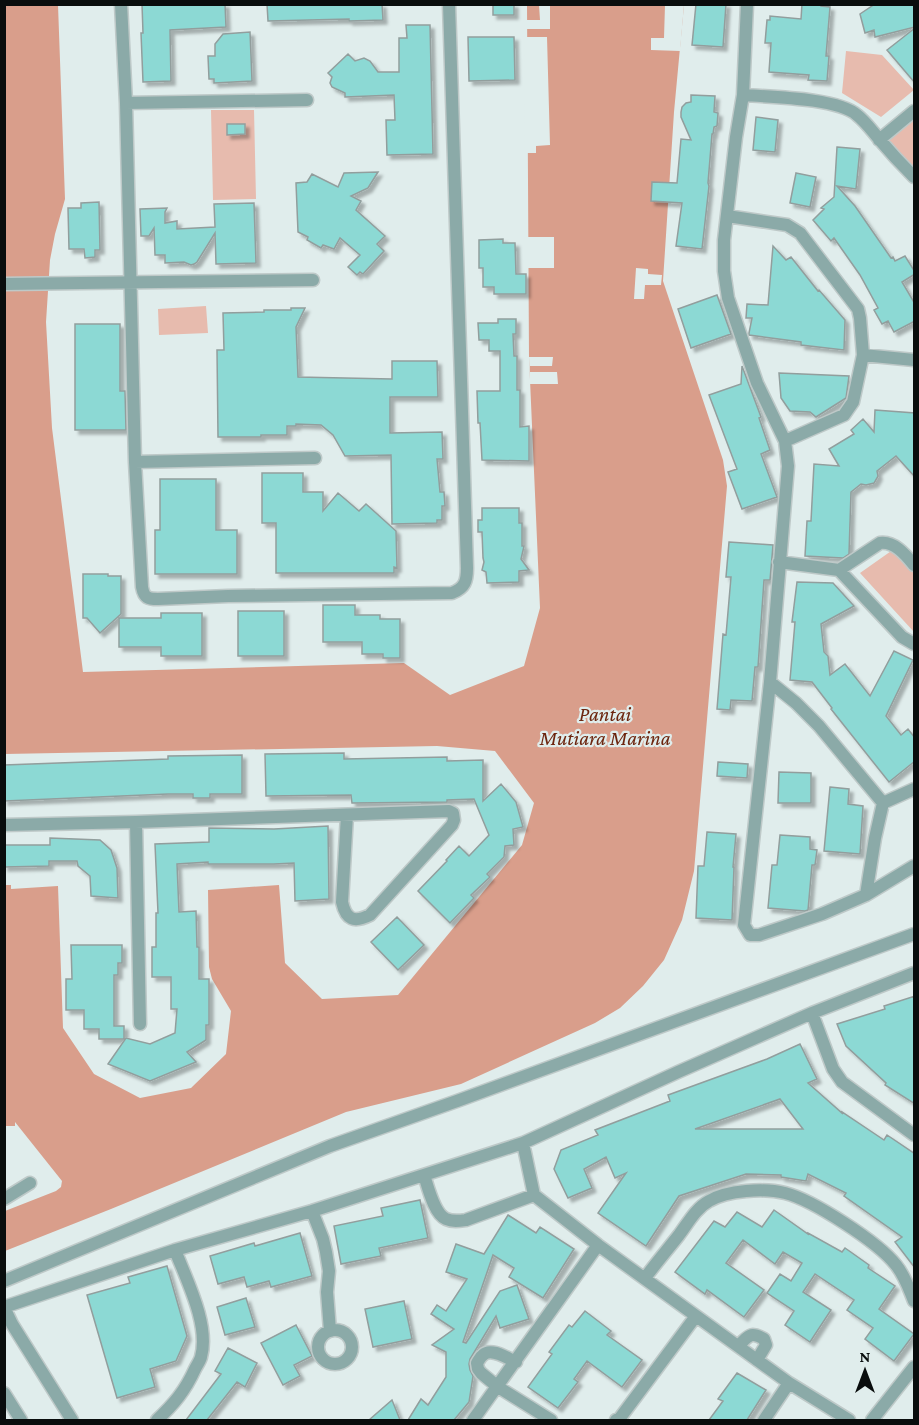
<svg xmlns="http://www.w3.org/2000/svg" width="919" height="1425" viewBox="0 0 919 1425" font-family="'Crimson Pro',serif">
<defs>
<filter id="shadow"><feDropShadow dx="4" dy="4" stdDeviation="1.5" flood-color="#0004"/></filter>
</defs>
<rect width="100%" height="100%" fill="#e0edec"/>
<!-- green -->
<path fill="#e7bbae" d="M846,51L882,55L914,90L881,117L842,93Z
M211,110H254L256,199L213,200Z
M914,118V172L887,140Z
M206,306L208,333L159,335L158,309Z
M894,549L914,571V632L860,573Z"/>
<!-- water -->
<path fill="#d99e8b" d="M5,5H58L65,199L55,234L50,260L46,322L52,428L83,672L404,663L450,695L524,666L540,608L529,357L527,5H684L674,112L663,281L723,460L727,486L694,871L682,920L664,960L643,986L620,1008L595,1023L461,1084L346,1112L111,1209L5,1251V1211L56,1191L61,1187L62,1181L15,1122V1126H5V885H11V889L58,886L63,1028L94,1074L140,1098L191,1088L226,1054L231,1011L212,979L209,967L208,890L279,885L285,963L322,999L398,995L522,845L534,803L495,751L437,746L5,754Z"/>
<!-- pier -->
<path fill="#e0edec" d="M539,5H550V29H524V20H540Z
M665,5H684L680,51L651,50V38H664Z
M524,37H547L550,145L536,146V153H525Z
M528,237H554V268H528Z
M636,268L648,269V274L662,275L661,285H645L644,299H634Z
M529,357H553L552,366H530V372H557L558,384H530Z"/>
<!-- building -->
<path fill="#8cd9d4" stroke="#929e9d" stroke-width="1.5" fill-rule="evenodd" filter="url(#shadow)" d="M142,4H225L226,27L170,30L171,81L143,82L141,33H143Z
M267,4H382L383,20L349,21V19L268,21Z
M493,4H514V15H493Z
M696,4H726L723,47L692,45Z
M802,4H821V6L830,7L826,56H829L827,81L808,80L809,75L769,72L771,43H765L767,20H770V16L801,19Z
M875,4H915V27L875,37L874,30L865,33L860,14Z
M406,25H430L433,154L387,155L386,120H395L394,95L345,97V93L332,87L330,83L332,77L328,73L348,54L355,61L364,58L370,61L378,72H399V38H407Z
M915,28V83L887,50Z
M250,32L252,81L214,83V79H209L208,56H215V44L223,34Z
M468,37H514L515,80L469,81Z
M691,95L715,96L714,112L718,113L717,126L714,127L713,134H712L708,183L709,186L702,249L676,246L682,203L651,201L652,182L677,183L681,139L691,140L681,117V112L682,107L686,103L691,102Z
M756,117L778,120L775,152L753,150Z
M227,124H245V134L227,135Z
M837,147L860,149L856,189L837,186L855,206L891,258L893,257L895,261L905,256L915,272V274L902,282L915,304V321L894,332L888,321L882,324L874,310L878,308L860,275L834,238L831,241L813,220L824,209L821,208L834,197Z
M378,172L368,188L351,196L361,201L356,210L385,236L377,244L384,251L363,274L360,272L357,275L348,267L360,255L340,238L334,249L323,245L321,248L307,240L308,237L298,232L296,183L307,182L312,174L338,187L344,173Z
M796,173L816,177L810,207L790,203Z
M99,202L100,250H95V257L85,258L84,249H69L68,208H81V203Z
M254,203L256,263L216,264L215,233L197,262L194,264L191,265L184,262L165,263V255H155L154,228L149,236H141L140,209L167,208L165,212V223L177,221V229L215,227L214,204Z
M503,239V243H515L516,274H526V294H494V287H483V268H479V240Z
M773,246L786,260L791,257L818,291L819,290L845,320L844,350L801,345V342L749,335V333L752,318H746L747,304L768,305Z
M717,295L731,334L691,348L678,309Z
M291,308H305L296,327L298,377L392,379V361H437L438,397H390V433L442,432L443,459H437L440,492H444L445,506H442V520H437V523L392,524L391,455L345,456L333,435L321,425L296,424V426H287V435H261V437H218L217,350H224L223,313L264,312V310H291Z
M498,319H516V334H513L514,356H517V390H520V427L529,426V461L482,460L480,423H478L477,391H500V351H489V340H479L478,323H498Z
M75,324H120V391H125L126,430H75Z
M742,366L761,417L759,418L770,450L761,454L777,497L742,509L728,472L737,469L709,395L741,384Z
M779,373L849,376L846,398L816,417L810,412L790,411L781,398Z
M875,410L915,413V477L896,456L877,471L878,476L874,483L866,485L861,484L851,492L849,554L843,558L805,556L807,521H811L814,464L839,466L829,449L854,434L851,430L863,419L874,432Z
M262,473H303V492H323V511L338,493L359,511L366,504L396,531L397,568L394,567V573H276V523H262Z
M160,479H216V530H237V574H155V530H160Z
M482,508H519V523H522V546H524L521,559L529,570L519,571V582L487,583L486,572L482,570L484,562L483,558L482,532H478V520H482Z
M729,542L773,545L770,580H764L758,667H755L752,701L731,700L730,710L717,709L723,634L726,635L731,577H726Z
M83,574H108V576H121V614L100,633L87,618H83Z
M797,582L833,583L854,606L821,624L824,652L828,656L830,675L845,664L870,696L894,651L913,660L886,716L901,735L908,729L915,738V761L889,782L831,709L832,708L812,682L790,680L795,622H792Z
M323,605H355V615H380V619H400V658H383V654H362V642H323Z
M238,611H284V656H238Z
M161,613H202V656H161V647H119V618H161Z
M344,753V759L447,757V761L483,760V801L501,784L516,802L523,827L513,829L514,845L505,846L504,857L487,874L490,877L471,895L474,898L450,923L418,891L447,861L446,860L459,846L469,856L489,835L474,799L447,800V802L352,803L351,795L266,796L265,754Z
M242,755V794H210V798H193V794H168L4,801V765L168,759V756Z
M718,762L748,764L747,778L717,776Z
M779,772L811,773V803H778Z
M830,787L849,789L848,804L863,806L860,854L824,851Z
M328,826L329,899L295,901L294,863L274,864H208V862L177,864L179,912L196,911L197,947H199V979H209V1025H206V1040L187,1052L196,1062L150,1081L108,1064L126,1038L150,1044L175,1033L177,1009H171V977H152V947H156V913H158L155,844L209,842V828L274,829Z
M707,832L736,834L733,867H734L732,920L696,918L698,866H704Z
M780,835L810,837V849L817,850L815,865H812L808,910L805,911L768,908L772,865H777Z
M50,838L100,840L111,850L117,868L118,898L91,896L90,876L78,866L77,861H49V866L4,867V845H50Z
M397,917L424,945L398,970L371,942Z
M71,945H122V963H118V975H114V1026H124V1039H99V1029H84V1010H66V979H72Z
M915,996V1104L885,1085L886,1083L846,1046L837,1024L885,1009L884,1006Z
M800,1044L817,1079L808,1083L842,1113V1112L884,1140L887,1135L915,1154V1268L895,1242L902,1237L844,1196L846,1193L808,1174L806,1181L781,1177V1175L746,1174L679,1196L646,1246L598,1213L626,1173L615,1178L606,1157L584,1169L592,1188L568,1198L554,1169L561,1150L598,1135L595,1130L670,1101L668,1095L767,1059ZM780,1099L803,1129H695Z
M420,1200L428,1238L379,1248L381,1256L341,1264L334,1226L383,1216L381,1208Z
M774,1210L808,1234V1233L842,1252L845,1248L869,1265L868,1268L895,1286L879,1309L914,1334L894,1361L865,1339L873,1328L847,1310L854,1300L815,1274L803,1292L831,1310L810,1342L785,1325L794,1311L767,1293L780,1274L791,1281L802,1263L783,1252L775,1264L743,1240L726,1263L764,1290L744,1317L707,1290L705,1294L675,1272L714,1221L725,1227L737,1212L762,1227Z
M508,1215L536,1233L540,1227L574,1249L543,1298L509,1277L514,1268L493,1255L463,1342L466,1343L500,1291L517,1285L529,1319L500,1328L496,1316L470,1359L469,1364L470,1370L473,1376L469,1402L454,1420H408L421,1399L428,1405L446,1377V1352L432,1345L454,1329L431,1314L437,1305L446,1311L467,1279L446,1272L456,1244L484,1254Z
M300,1233L312,1276L271,1287L269,1281L247,1287L244,1277L218,1284L210,1256L254,1243L255,1246Z
M167,1266L187,1336L176,1361L150,1369L155,1387L117,1398L87,1295L130,1283L128,1277Z
M246,1298L255,1327L225,1335L217,1307Z
M404,1301L412,1339L373,1347L365,1309Z
M585,1311L611,1331L607,1335L642,1360L622,1387L587,1361L574,1379L578,1382L558,1408L528,1387L552,1354L549,1352L569,1325L572,1327Z
M296,1325L312,1356L294,1365L300,1376L283,1385L261,1343Z
M228,1348L257,1363L245,1387L237,1382L207,1420H186L221,1374L215,1371Z
M737,1373L766,1390L747,1420H709L723,1401L718,1399Z
M392,1400L400,1420H369Z"/>
<g fill="none" stroke-linecap="round" stroke-linejoin="round">
<!-- street casing -->
<g stroke="#bec9c8" stroke-width="15">
<path id="street" d="M121,4L126,103L135,462L142,587C144,598 148,599 158,599L228,596L452,593C465,588 467,581 467,568L449,4
M747,4L743,95L736,137L724,240V271L728,298L757,383L785,441L788,466L770,682L744,925L750,935H759L822,914L866,895L914,866
M743,95C771,97 838,98 857,115C866,122 872,131 879,139C890,152 902,165 914,177
M126,103L307,100
M879,140L914,111
M727,216L787,225L800,233L858,309L860,318L863,355L853,402L844,415L785,441
M4,284L313,280
M863,355L914,360
M135,462L315,458
M779,562L839,570L880,543C894,541 905,554 914,565
M839,570L902,637L914,644
M770,682L796,703L819,726L883,803L875,838L866,895
M883,803L914,789
M136,822L140,1024
M4,825L136,822L449,811L453,813L454,820L452,825L370,915C354,923 346,920 342,902L347,815
M812,1013L833,1069L842,1082L914,1135
M523,1143L534,1195L598,1245L757,1360L789,1383L849,1420
M424,1175C428,1187 434,1214 446,1219C453,1222 459,1221 466,1220L534,1195
M4,1199L30,1183
M312,1211L323,1239L326,1252L329,1271L327,1292L330,1331
M645,1278C656,1263 668,1249 679,1235C688,1223 696,1208 709,1201C727,1190 765,1188 785,1193C813,1200 878,1242 896,1265C905,1276 909,1289 914,1301
M4,1281L330,1146L457,1101L914,934
M4,1307L175,1250L312,1211L523,1143L678,1072L812,1013L914,973
M4,1307L12,1324L72,1420
M318 1347a17 17 0 1 1 34 0a17 17 0 1 1-34 0Z
M738,1346C749,1336 750,1331 764,1339L766,1345L757,1360
M516,1362C507,1358 491,1347 483,1355C480,1357 479,1360 477,1363L478,1369L481,1373L498,1387L551,1420
M4,1393L21,1420
M157,1420C174,1404 185,1391 195,1369C197,1365 200,1361 201,1357C210,1325 186,1279 175,1250
M473,1420L598,1245
M616,1420L620,1418L696,1316
M764,1420L789,1383
M872,1420L914,1367"/>
</g>
<!-- street -->
<use href="#street" stroke="#8baaa8" stroke-width="12"/>
</g>
<g text-anchor="middle" dominant-baseline="central" stroke-width="4.5" stroke-linejoin="round" paint-order="stroke">
<!-- water labels -->
<g font-size="21" font-style="italic" fill="#6c250e" stroke="#e0edec">
<text x="605" y="714">Pantai<tspan x="605" dy="24">Mutiara Marina</tspan></text>
</g>
</g>
<!-- border -->
<rect width="919" height="1425" fill="none" stroke="#090d0d" stroke-width="12"/>
<!-- north arrow -->
<g transform="translate(865 1371)" stroke="#e0edec" stroke-width="4.5" paint-order="stroke">
<path d="M0-4.5L10 22L0 15L-10 22Z" fill="#090d0d"/>
<text y="-9" font-size="16" font-weight="bold" text-anchor="middle" fill="#090d0d">N</text>
</g>
</svg>
